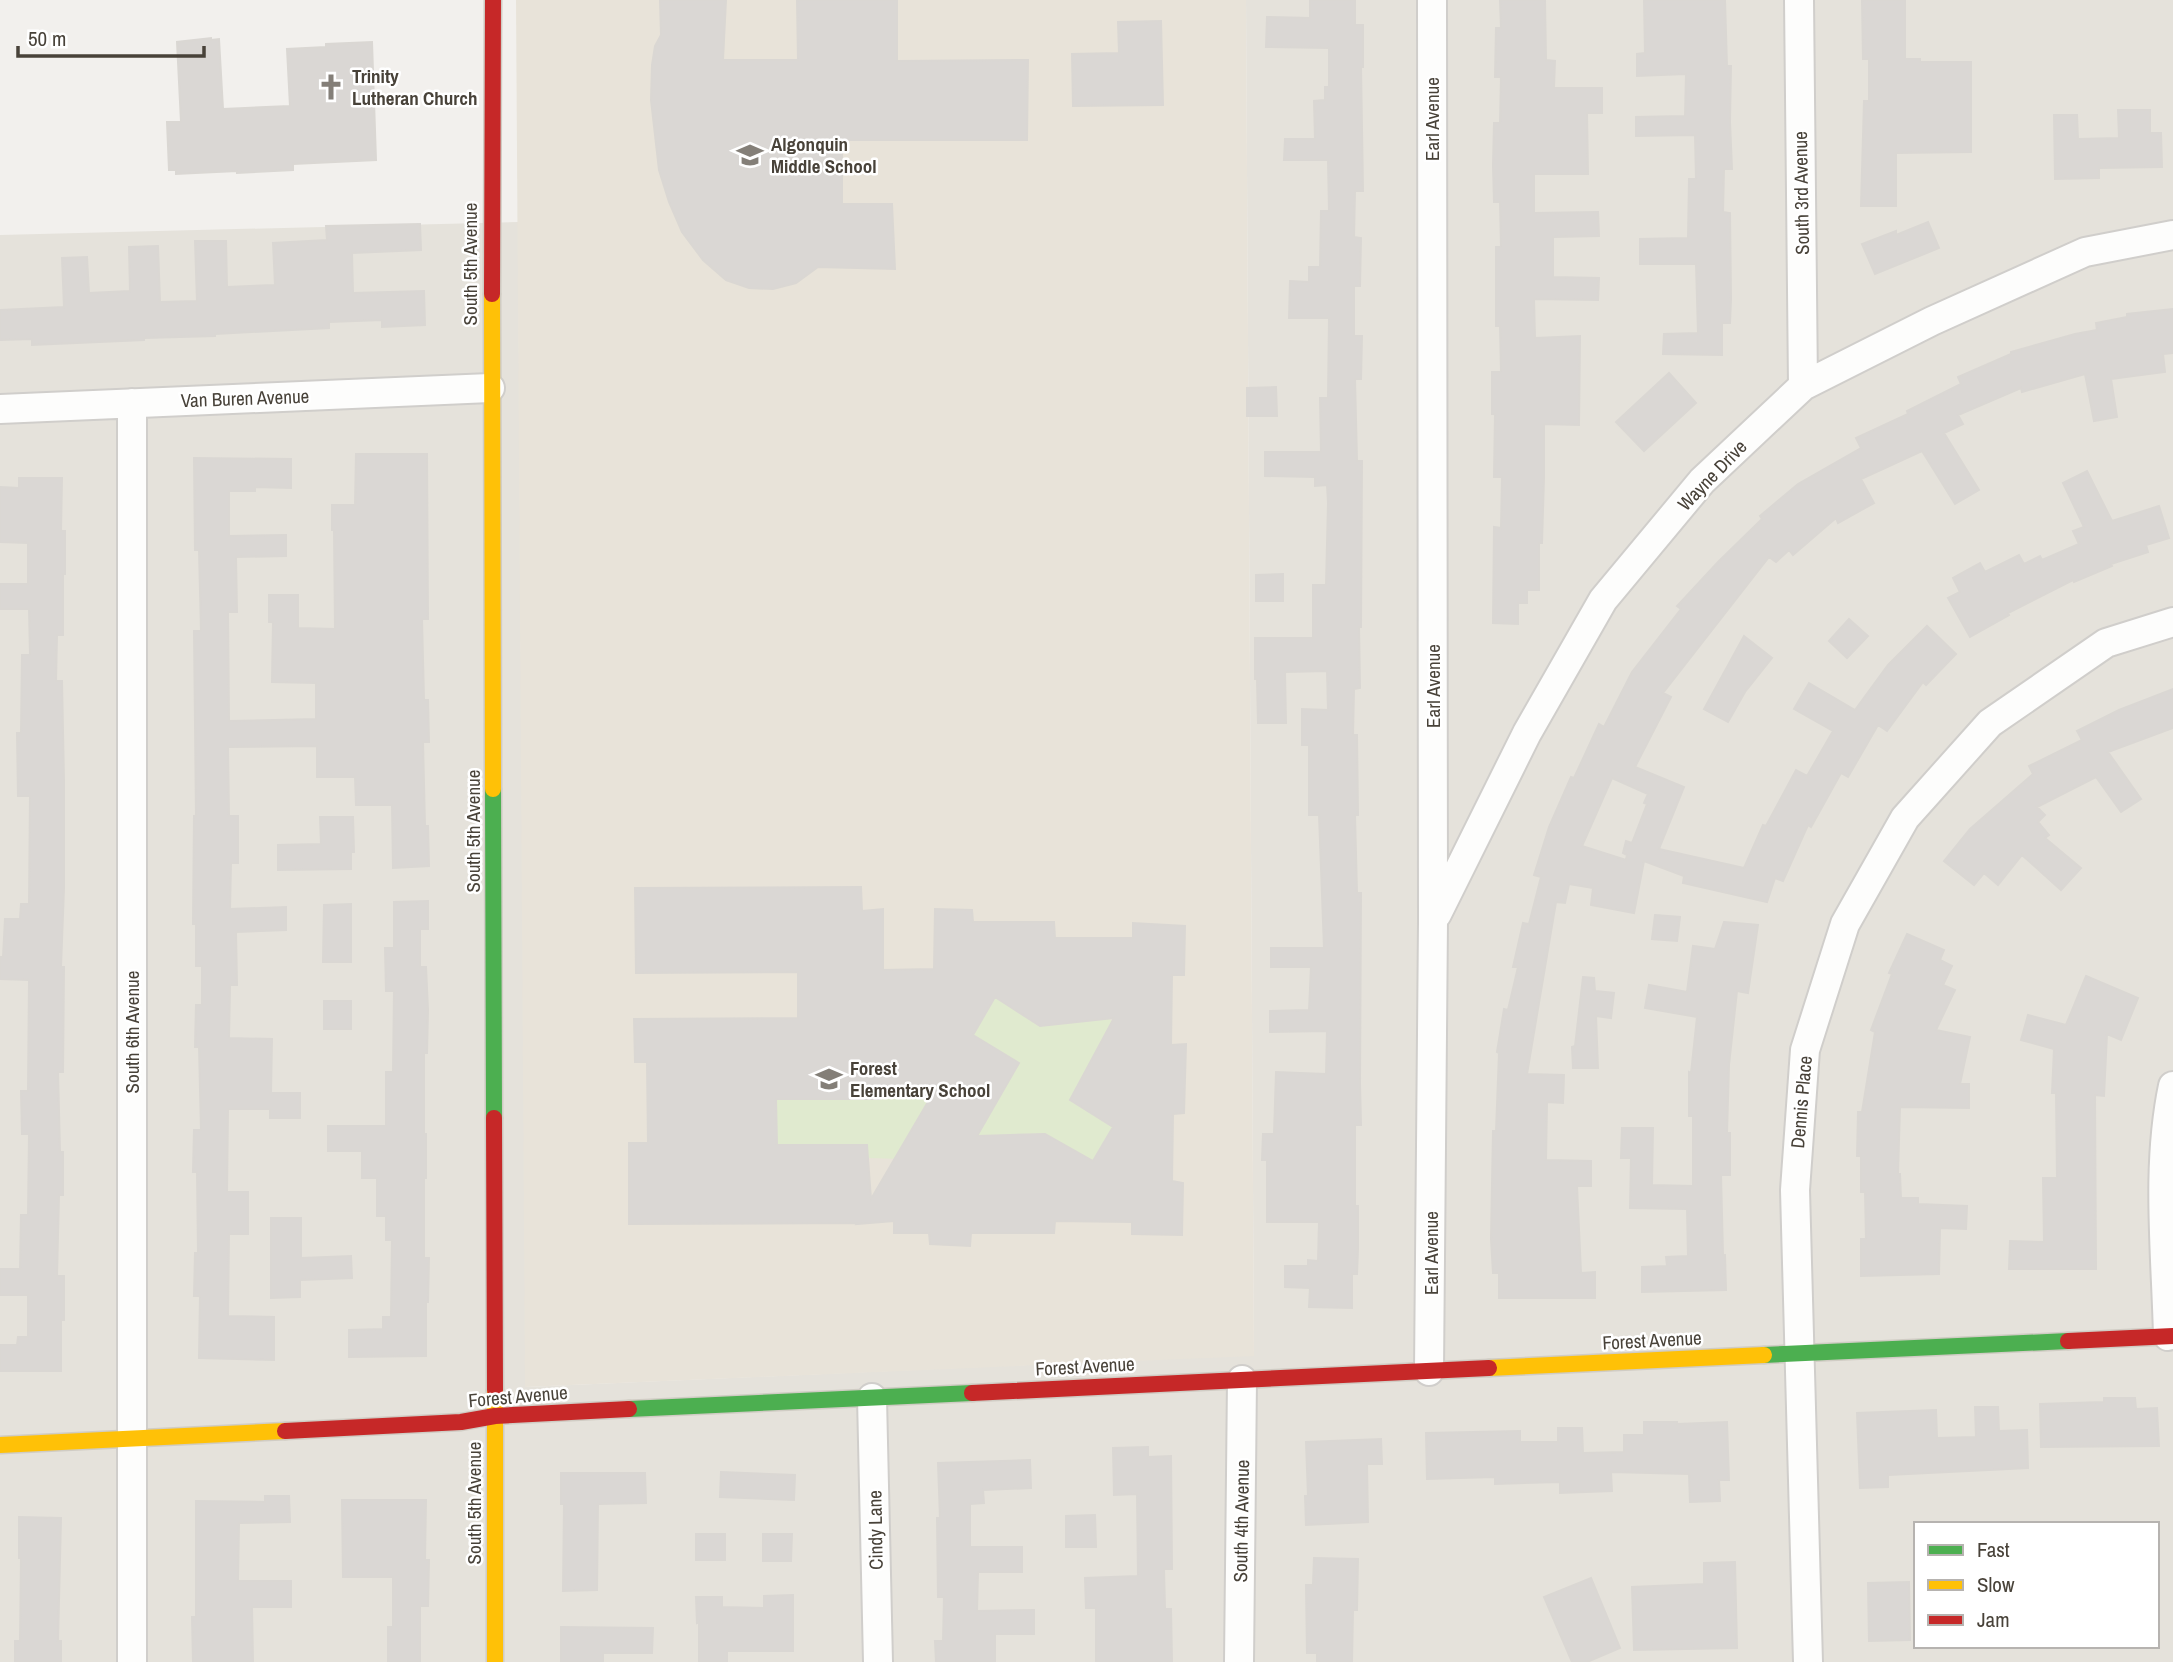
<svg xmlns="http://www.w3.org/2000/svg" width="2173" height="1662" viewBox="0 0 2173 1662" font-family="'Archivo Narrow',sans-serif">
<rect width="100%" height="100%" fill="#f2f0ed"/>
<!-- residential -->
<path fill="#e5e2db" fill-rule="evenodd" d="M1246,0H2173V1662H0V235L518,222L526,1387L1254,1355ZM1916,1524H2157V1646H1916Z"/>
<!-- education -->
<path fill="#e8e3d9" d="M516,0H1246L1254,1356L525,1387Z"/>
<!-- green -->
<path fill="#e0eacf" d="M995,997L1040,1026L1081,1003L1112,1021L1070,1100L1113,1127L1093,1161L975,1139L1019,1063L973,1035Z
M882,1094L932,1095L902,1159L868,1158L867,1145H777L776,1099H880Z"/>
<!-- building -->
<path fill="#dad7d4" stroke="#dad7d3" stroke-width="2" fill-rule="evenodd" d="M660,0H726L723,60H798L797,0H897V61L1028,60L1027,140H842V204H892L895,269L818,267L796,283L773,289L749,288L726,280L703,260L682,232L669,202L659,170L651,100L652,65L655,46L661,35Z
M1310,0H1355V25H1363V67H1361L1363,191H1355L1354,237L1361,238L1360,286H1354V336H1362L1361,379H1355L1357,461H1362L1361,627H1359L1360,688L1354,689L1353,735H1357L1358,815H1355L1357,893H1361L1360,1084L1361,1125H1355V1206H1358V1249L1357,1274H1352V1308L1309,1307L1310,1288L1285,1287V1266H1308V1260L1318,1261L1319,1222H1267V1160H1262L1263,1134H1274L1276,1072L1326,1074L1327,1031L1270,1032V1011L1309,1010L1311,967H1271V948H1324L1319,815H1309V745H1302V709L1328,710L1327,671L1285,672L1286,723H1258L1257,679H1255V638H1313V585H1326L1328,503L1327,485L1315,486V477L1265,476V452H1321L1320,398H1328L1329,318H1289L1290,281L1309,282V267H1320L1321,211H1329L1328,160H1284L1285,139H1315L1314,101L1325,100V87H1329V48L1266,47L1267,17L1310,18Z
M1500,0H1545L1546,60L1555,61L1554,88H1602V113H1587L1588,174H1534V213L1598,212L1599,236L1553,237V277L1599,278L1598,300L1534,299L1535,338L1580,336L1579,425L1544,424V477L1542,543H1539V590H1527V603H1518V624L1493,623L1494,527L1501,528L1502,477H1494L1495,414H1492V372H1501L1500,326H1496V247H1501L1500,202H1494L1493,166L1494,123H1500L1501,77H1495L1496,28H1501Z
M1644,0H1725L1727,66H1731L1730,122L1732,169H1724L1723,212L1730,213L1731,299L1730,323H1722V355L1663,354L1664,334L1698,333L1696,264H1640V239L1688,238L1689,179H1696L1695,135L1636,136V117L1685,116L1686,74L1637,76V54L1645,53Z
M1862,0H1905V59H1920V62H1971V152L1896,153V206H1861L1864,101H1869V59H1863Z
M1161,21L1163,105L1073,106L1072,54L1119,53L1118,22Z
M211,38V40L219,39L223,109L290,106L287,49L326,47V44L372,42L376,160L293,164V170L237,173V171L176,174V170H169L167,122H181L177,42Z
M2118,110H2150V133H2161L2162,167L2099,168V178L2055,179L2054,115H2077L2078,139L2119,138Z
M1928,222L1939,248L1875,274L1862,244L1896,231V235Z
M420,224L421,250L352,253L353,293L424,291L425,325L382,327V320L329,322V328L215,334V336L144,338V340L32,345V339L0,340V310L64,307L62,258L87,257L89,293L130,291L129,247L158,246L160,302L197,301L195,241H226L227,287L275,285L273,243L327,240L326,226Z
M2173,309V353L2163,354L2165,372L2111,379L2117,417L2094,421L2085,374L2022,392L2021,388L1958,415L1963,424L1944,433L1979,490L1955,504L1922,451L1861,479L1874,503L1838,523L1836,518L1793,555L1789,550L1776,562L1769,557L1663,693L1671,697L1635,767L1684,787L1659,849L1744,868L1763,825L1766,826L1796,770L1807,776L1833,731L1794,709L1809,683L1855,710L1888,665L1927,626L1956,654L1926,685L1923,682L1887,731L1878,725L1848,777L1841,773L1811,827L1808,825L1783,881L1775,878L1767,902L1683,883L1684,876L1644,861L1634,913L1591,905L1593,888L1569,884L1565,903L1556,902L1527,1074L1564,1075L1563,1103L1547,1102L1546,1160L1591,1161V1186H1577L1581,1273L1595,1272V1298H1499V1273H1493L1491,1239L1493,1131H1496L1499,1053L1497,1052L1504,1009L1508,1010L1518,967H1513L1523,923L1529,924L1541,877L1534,875L1549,827L1571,777L1574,778L1599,724L1604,727L1632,672L1681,609L1677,606L1718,562L1762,519L1760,516L1798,484L1861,448L1856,438L1908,414L1907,411L1961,384L1958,377L2011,354V352L2075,334L2097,330L2096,323L2127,317V314ZM1612,778L1648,794L1644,803L1647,804L1632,843L1626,841L1623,853L1627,855L1626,860L1582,846Z
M1669,373L1696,403L1644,451L1616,422Z
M1276,387L1277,416H1247V388Z
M356,454H427L428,619H422L424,700H428L429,742H423L425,826H428L429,866L393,868L392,805H356L355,777H317V746L228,747L229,816H238V863H231L230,909L286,907V930L236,932L237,985H230L229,1038L272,1039L271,1093H300V1118H270V1109H228L227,1192H248V1234H229L228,1316L274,1317V1360L199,1358L200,1296H194L195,1253H198L197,1172H193L194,1130H201L199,1047H195L196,1005H202V966H196V924H193L194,816H196L194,631H201L199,550H195L194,458L291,459V488L255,487V491H229V536L286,535V556L236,557L237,612H228L229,721L316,719V683L272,682L273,622H269V595H298V628L335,629L334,530H332V505H355Z
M2087,471L2112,521L2159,506L2169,538L2146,545L2148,552L2111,564L2112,566L2074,582L2073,580L2008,613L2009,615L1970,637L1948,598L1960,592L1953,578L1980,563L1985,572L2019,555L2024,564L2040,556L2042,560L2079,544L2073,531L2084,527L2063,483Z
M19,478H62L61,531H65V574H63V635H57L56,681H62L64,781V888L61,967H64L63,1072H58L60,1152H63V1195H59L57,1276H64V1320H61V1371H0V1345H17L18,1337H28V1295H0V1269H20L21,1215H28L29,1134H22L21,1091H28L29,980L0,979V957H3L5,919H20L21,904H29L30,796H18L17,733H21L22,655H30L29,609H0V584H28V543L0,542V487L19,488Z
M1283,574V601H1256V575Z
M1849,619L1868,636L1847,658L1829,641Z
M1744,636L1772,658L1745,692L1728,722L1704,709Z
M2173,689V728L2108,752L2141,799L2121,812L2096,777L2037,807L2045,815L2038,822L2049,835L2045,838L2081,868L2061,890L2022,855L1998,885L1984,873L1974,885L1944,861L1970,829L2033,774L2029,766L2082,740L2077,731L2119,710Z
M320,817H353L354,852H351V869L278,870V845L321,844Z
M861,887L862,911L883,909V970L934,969L935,909L972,910L973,922H1054L1055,938H1133V923L1185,926L1184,975H1172L1171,1045L1186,1044L1184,1113L1173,1114L1172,1181L1183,1183L1182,1235L1132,1234V1222L1055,1221L1054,1233H971L970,1246L930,1244L929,1233H894V1221L857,1224L858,1223L629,1224V1143H648L647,1062H635L634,1019L798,1018V972L636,973L635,888ZM995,997L1040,1026L1114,1018L1070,1100L1113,1127L1093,1161L1045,1134L977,1136L1019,1063L973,1035ZM882,1094L932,1095L871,1199L867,1145H777L776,1099H880Z
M428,901V929H420V967H426L428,1010L427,1053H424V1134H426V1178H424V1258H429L428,1302H426V1356L349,1357V1330L383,1329V1317H391L392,1240H386V1216H377V1178H362V1151H328V1126H386V1072H393L394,991H386L385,948H394V902Z
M351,904V962H323L324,905Z
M1655,915L1680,917L1677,941L1652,939Z
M1724,922L1758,925L1748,993L1737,991L1729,1065L1727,1133H1730V1175H1721L1723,1255H1725L1726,1290L1642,1292V1267L1667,1266L1666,1257L1688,1256L1687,1209L1630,1208L1631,1158H1621L1622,1128H1653L1652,1185L1693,1186V1116H1689V1072L1691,1073L1697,1017L1645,1008L1649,985L1687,992L1693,946L1715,949Z
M1907,934L1944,950L1940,960L1952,966L1943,985L1955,990L1936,1030L1970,1037L1960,1084H1969V1108L1900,1107L1898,1174H1900L1901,1198H1918V1204L1967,1206L1966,1229L1940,1228L1939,1274L1861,1276V1239H1866L1865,1192H1861V1156H1857L1858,1112H1862L1875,1032L1871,1030L1892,974L1889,973Z
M2086,976L2138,998L2121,1040L2107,1034L2104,1096L2095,1095L2096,1269H2009L2010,1241L2044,1242L2043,1178H2057L2056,1093H2052L2054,1049L2021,1040L2028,1015L2066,1025Z
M1583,977L1594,978L1595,991L1614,993L1611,1018L1596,1016L1598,1068H1573L1572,1047L1575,1046Z
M324,1001H351V1029H324Z
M271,1218H301V1258L351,1256L352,1278L300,1280V1297L271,1298Z
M2104,1398H2135L2136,1409L2157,1408L2159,1446L2041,1447L2040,1404L2104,1402Z
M1975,1407H1998L1999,1431L2027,1430L2028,1468L1888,1475V1487L1860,1488L1857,1413L1936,1410L1937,1438L1976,1437Z
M1644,1422H1677V1424L1727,1422L1729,1480H1719L1720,1501L1690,1502L1689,1474L1611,1472L1612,1491L1560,1493V1482L1495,1484V1477L1427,1479L1426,1433L1520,1431V1442H1558V1428H1582L1583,1453L1624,1452V1435H1644Z
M1381,1439L1382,1464H1367L1368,1522L1306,1525L1305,1496H1308L1306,1442Z
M1148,1447V1457L1171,1456L1172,1569H1164L1165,1609H1171L1172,1662H1096V1608H1086L1085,1578L1138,1576L1137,1494L1114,1495L1113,1448Z
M1030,1460L1031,1488L983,1490L984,1503L970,1504V1547H1022V1572H978L977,1611L1034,1610V1634H995V1662H936L935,1641H943L944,1597H938L937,1518H940L938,1463Z
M721,1472L795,1475L794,1500L720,1497Z
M561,1473H645L646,1503L598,1504L597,1590L563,1591L564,1504H561Z
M265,1496H289L290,1522L239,1523L238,1581H291V1607H252L253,1662H193L192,1617H196V1501L265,1502Z
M342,1500H426L425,1560H429L428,1606H420V1662H388V1627H393V1577H343Z
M1095,1515L1096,1547H1066V1516Z
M19,1517L61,1518L58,1641H61V1662H15V1641H20L21,1558H19Z
M696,1534H725V1560H696Z
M763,1534H792L791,1561H763Z
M1314,1558L1358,1559L1357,1610H1353L1352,1662H1317V1653H1307L1306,1585H1313Z
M1735,1562L1737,1648L1634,1650L1632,1587L1704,1584V1563Z
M1591,1578L1620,1648L1587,1662H1572L1544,1597Z
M1909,1582L1910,1640L1869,1641L1868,1583Z
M793,1595V1651H727V1662H699V1622L697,1623L696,1597H722V1607L764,1608V1596Z
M561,1627L653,1628L652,1653H603V1662H561Z"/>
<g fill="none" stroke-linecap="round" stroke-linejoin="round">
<!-- street casing -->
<g stroke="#d0cecb" stroke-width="32">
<path id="street" d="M1799,0L1803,386
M132,403V1662
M0,409L490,388
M1437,914L1527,733L1603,600L1702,481L1803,386L1932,321L2085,252L2173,235
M2168,1336C2166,1253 2156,1167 2173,1086
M1429,1371L1433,921L1432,0
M872,1398L878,1662
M1239,1662L1242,1380
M1808,1662L1795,1190L1805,1050L1845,924L1905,818L1990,723L2106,643L2173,622"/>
</g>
<!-- fast casing -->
<g stroke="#d0ccc4" stroke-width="19">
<path id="fast" d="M493,789L494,1118
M1764,1355L2068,1341
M629,1409L972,1393"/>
</g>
<!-- slow casing -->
<g stroke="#d0ccc4" stroke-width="19">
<path id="slow" d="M492,294L493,789
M1489,1368L1764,1355
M495,1390V1662
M0,1445L285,1431"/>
</g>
<!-- jam casing -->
<g stroke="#d0ccc4" stroke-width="19">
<path id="jam" d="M492,294L493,0
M494,1118L495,1390
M2068,1341L2173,1336
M972,1393L1489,1368
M285,1431L461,1422L495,1416L629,1409"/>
</g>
<!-- street -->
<use href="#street" stroke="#fdfdfc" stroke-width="28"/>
<!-- fast -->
<use href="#fast" stroke="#4caf50" stroke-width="16"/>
<!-- slow -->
<use href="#slow" stroke="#ffc107" stroke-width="16"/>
<!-- jam -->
<use href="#jam" stroke="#c62828" stroke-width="16"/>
</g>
<!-- icons -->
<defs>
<g id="church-bare" transform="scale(2.1)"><path d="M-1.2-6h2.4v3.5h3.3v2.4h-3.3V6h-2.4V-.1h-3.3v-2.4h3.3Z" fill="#847f78" stroke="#fff" stroke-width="2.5" paint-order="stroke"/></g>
<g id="school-bare" transform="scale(2.1)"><path d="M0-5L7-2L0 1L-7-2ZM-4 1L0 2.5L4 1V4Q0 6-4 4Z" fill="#847f78" stroke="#fff" stroke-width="2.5" paint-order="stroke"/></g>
</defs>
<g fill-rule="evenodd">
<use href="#church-bare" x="331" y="87"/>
<use href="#school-bare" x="750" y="155"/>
<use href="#school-bare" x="829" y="1079"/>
</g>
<g text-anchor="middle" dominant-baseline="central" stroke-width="5" stroke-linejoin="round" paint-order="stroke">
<!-- poi labels -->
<g font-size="19" font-weight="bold" fill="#484239" stroke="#fff" text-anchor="start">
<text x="352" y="76">Trinity<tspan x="352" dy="22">Lutheran Church</tspan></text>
<text x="771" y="144">Algonquin<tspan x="771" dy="22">Middle School</tspan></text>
<text x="850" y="1068">Forest<tspan x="850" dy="22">Elementary School</tspan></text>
</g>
<!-- street labels -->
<g font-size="19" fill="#484239" stroke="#fff">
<text transform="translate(1432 119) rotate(-90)">Earl Avenue</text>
<text transform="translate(1801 193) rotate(-91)">South 3rd Avenue</text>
<text transform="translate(470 264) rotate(-90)">South 5th Avenue</text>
<text transform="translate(245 398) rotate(-2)">Van Buren Avenue</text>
<text transform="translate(1712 475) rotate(-46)">Wayne Drive</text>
<text transform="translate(1433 686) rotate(-90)">Earl Avenue</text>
<text transform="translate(473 831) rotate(-90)">South 5th Avenue</text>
<text transform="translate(132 1032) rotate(-90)">South 6th Avenue</text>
<text transform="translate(1801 1102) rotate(-85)">Dennis Place</text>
<text transform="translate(1431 1253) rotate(-90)">Earl Avenue</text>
<text transform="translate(1652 1340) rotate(-3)">Forest Avenue</text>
<text transform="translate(1085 1366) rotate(-3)">Forest Avenue</text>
<text transform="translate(518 1396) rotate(-5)">Forest Avenue</text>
<text transform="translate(474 1503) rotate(-90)">South 5th Avenue</text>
<text transform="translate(1241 1521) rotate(-89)">South 4th Avenue</text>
<text transform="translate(875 1530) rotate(-91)">Cindy Lane</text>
</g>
</g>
<!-- legend -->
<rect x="1914" y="1522" width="245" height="126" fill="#ffffff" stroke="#b6b3b0" stroke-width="2"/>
<rect x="1928" y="1545" width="35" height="10" fill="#4caf50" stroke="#b6b3b0" stroke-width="2"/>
<text x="1977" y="1557" font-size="21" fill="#484239">Fast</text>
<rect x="1928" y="1580" width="35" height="10" fill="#ffc107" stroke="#b6b3b0" stroke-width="2"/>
<text x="1977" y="1592" font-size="21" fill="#484239">Slow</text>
<rect x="1928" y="1615" width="35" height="10" fill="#c62828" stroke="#b6b3b0" stroke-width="2"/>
<text x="1977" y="1627" font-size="21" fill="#484239">Jam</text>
<!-- scale -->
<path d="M18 46v10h186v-10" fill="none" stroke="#484239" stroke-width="3.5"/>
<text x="28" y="46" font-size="21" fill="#484239" stroke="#ffffff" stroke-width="5" paint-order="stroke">50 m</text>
</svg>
